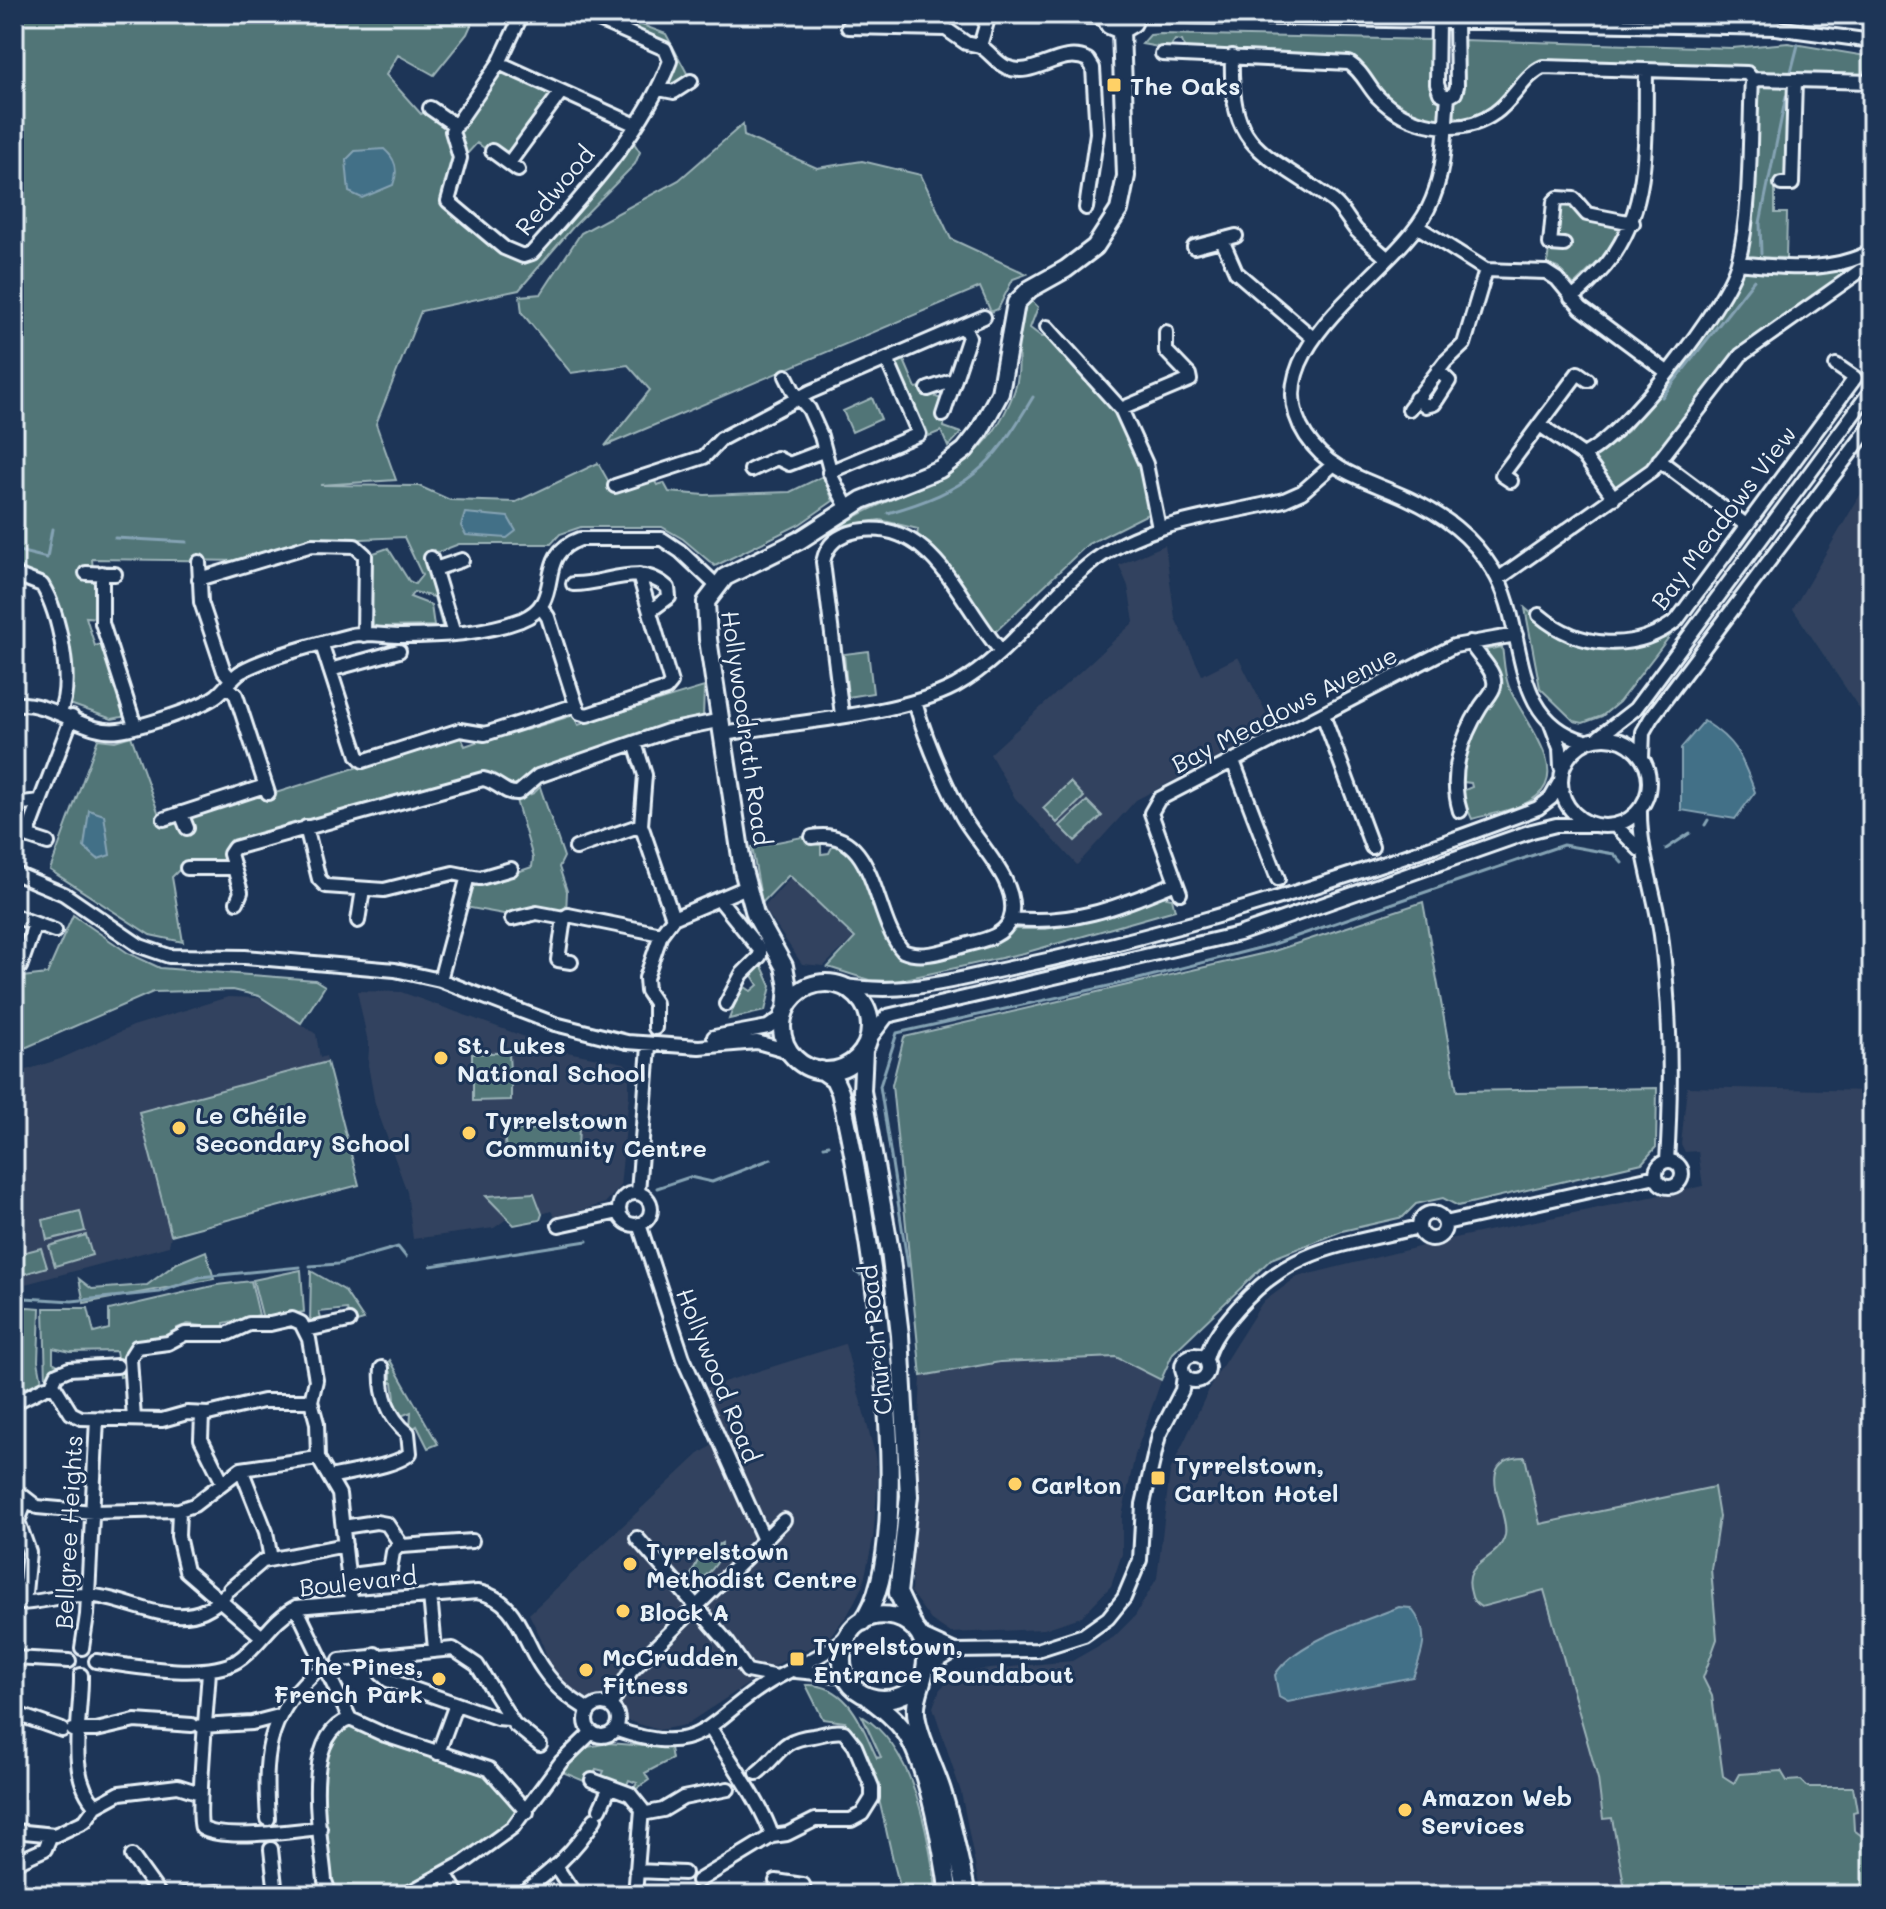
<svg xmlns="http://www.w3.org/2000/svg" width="1886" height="1909" viewBox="0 0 1886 1909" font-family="Mali,sans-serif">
<rect width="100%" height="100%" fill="#1d3557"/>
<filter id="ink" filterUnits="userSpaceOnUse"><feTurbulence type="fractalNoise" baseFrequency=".0125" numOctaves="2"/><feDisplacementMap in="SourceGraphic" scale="16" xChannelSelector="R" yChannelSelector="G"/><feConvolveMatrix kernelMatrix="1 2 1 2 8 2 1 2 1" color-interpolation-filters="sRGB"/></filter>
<g filter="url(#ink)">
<!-- built -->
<path fill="#32425e" d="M1872,475V709L1863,714L1793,609Z
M1165,545L1175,618L1202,675L1238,657L1274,728L1136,800L1077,865L1015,798L990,754L1134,622L1128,586L1119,565Z
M791,877L853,938L824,966L802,964L766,911L765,906Z
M357,991L401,992L567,1052L624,1063L629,1068V1095L620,1187L605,1203L586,1209L555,1217L551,1211L542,1214L540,1220L514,1225L508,1218L494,1228L413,1239L407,1192L375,1104L368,1065L369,1047Z
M228,997L259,998L316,1034L320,1058L326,1056L359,1185L171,1235L169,1246L14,1287V1074L60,1059L133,1026Z
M1687,1087L1872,1091V1895H981L961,1792L933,1707L940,1689L954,1675L980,1670L1072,1661L1114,1637L1135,1616L1157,1578L1170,1471L1214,1379L1262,1303L1297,1277L1459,1237L1703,1186L1698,1151L1685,1152L1681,1144Z
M845,1344L874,1450L878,1477L873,1539L863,1585L848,1614L830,1636L817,1645L792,1655L685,1725L659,1730L629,1721L570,1692L553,1676L540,1636L529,1614L699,1454L725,1437L704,1388Z
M1116,1357L1161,1381L1135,1455L1122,1516V1554L1111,1586L1081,1617L1044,1629L951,1633L931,1620L911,1593L921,1376L1000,1362Z"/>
<!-- green -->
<path fill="#517577" stroke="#9cb3b8" stroke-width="2" d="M14,14H476L467,34L434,75L398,55L386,75L421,114L428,111L446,125L447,138L455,160L443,200L468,226L516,261H526L630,137L640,152L635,164L573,227L519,290L421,311L376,424L396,480L320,485L419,486L450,500L516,502L598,463L615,493L653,478L657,485L664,483L669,492L705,495L790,492L823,476L833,501L800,524L715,566L683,539L662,527H581L560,534L551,544H459L425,557L448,626H442L434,597L414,592L410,597L431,605L434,626L376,627L373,624L368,555L388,548L409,581L415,584L422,575L404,537L298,542L245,561L92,559L97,618L86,617L95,646L104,643L127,716L112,719L67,703L68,667L39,578L14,566Z
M597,14H613L666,34L688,75L675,86L664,85L671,59Z
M1161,34L1433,40L1442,115L1437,121C1403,119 1381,94 1363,68L1186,52L1182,41L1175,40L1169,49L1142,44L1150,35Z
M1462,40L1732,48L1788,43L1872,57V72L1865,70L1859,78L1754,75L1741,68L1543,61C1516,66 1503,131 1452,116L1453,103L1459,95Z
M501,70L553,92V97L513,152H490L477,143L466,155L457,134Z
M1761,84L1786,85L1791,90L1788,174L1779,178L1778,188H1775V213H1787L1786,258L1746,257L1757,89Z
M743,124L744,136L817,168L862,161L921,175L951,239L1027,274L1013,279L998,309L991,312L980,287L605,446L650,390L628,365L571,373L522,313L520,296L541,294L581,233L679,180Z
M1565,204L1618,225L1619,231L1603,257L1574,285L1558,268L1547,264L1549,249L1559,240V206Z
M1872,256V269L1738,353L1654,463L1617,493L1590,459L1628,431L1677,369L1740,272L1832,271Z
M1029,298L1038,307L1030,328L1042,337L1053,336L1125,425L1141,468L1150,513L1088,544L993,634L935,550L917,536L918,529L880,520L840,526C912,480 979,485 1014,392C1026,361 1008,330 1029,298Z
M903,358L916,388L947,383L948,392L939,389L936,397L945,401L944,427L961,433L948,447L941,431L929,436L926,428L921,430L910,404L912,398L900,372L896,373L893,365Z
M872,398L881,419L852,432L843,411Z
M1525,608C1577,655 1614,655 1676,628L1619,702L1602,716L1583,723L1574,721L1540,688Z
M1502,647C1504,659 1504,672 1508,684C1516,712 1572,768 1537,796C1520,810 1493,813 1472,819L1460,792L1472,787L1471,783L1463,782L1464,743L1497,691L1480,651Z
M868,651L873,693L848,697L844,654Z
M704,687L703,719L649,732L533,772L516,787H506L481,775L235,841L223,863L185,864L172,877L183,942L150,935L50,870L98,739L115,741L131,736L162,823L255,793L263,797L460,735L465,746L524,725L526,730L574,715L578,725Z
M1070,782L1084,797L1057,823L1043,808Z
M540,787L564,857L559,867L567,891L566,914L509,915L465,907L471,882L491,881L532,867L533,858L516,800L534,793Z
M1087,801L1102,816L1075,841L1060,826Z
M807,836L811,843L821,845V854L829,853L834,843C861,848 882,920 891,945L899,955L916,959L1009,929H1045L1082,923L1162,896L1172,898L1175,910L1024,953L896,981L869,980L828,967L855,938L789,875L762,903L752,847Z
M1423,902L1457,1091L1657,1088L1656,1147L1642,1163L1458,1206L1443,1198L1416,1204L1403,1217L1342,1231L1271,1259L1173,1353L1161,1380L1116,1357L1000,1362L921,1376L892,1085L904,1037L1274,951Z
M73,915L128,953L160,968L315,980L325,986L301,1023L259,996L233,990L153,992L27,1047L14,1048V978L47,974Z
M761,964L771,986L765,1011L729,1019L742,985L751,991L758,985L751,974Z
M509,1052L510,1073L472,1075V1054Z
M327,1062L359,1185L171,1235L139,1112Z
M511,1077V1100L473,1101V1078Z
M579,1127L578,1149L506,1151L504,1131Z
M534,1193L542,1214L540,1220L514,1225L486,1196Z
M80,1211L85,1231L47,1240L43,1220Z
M86,1235L92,1255L55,1266L49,1246Z
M41,1248L47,1267L14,1277V1255Z
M206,1251L214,1279L84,1303L79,1279L92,1289L147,1285L177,1263Z
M301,1270L304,1312L263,1319L253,1280Z
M311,1271L344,1290L364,1320L350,1324L347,1309L319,1312L322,1322L310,1325Z
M251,1281L259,1315L224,1323V1329L188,1324L177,1328L169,1337L133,1343L124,1353L125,1376L120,1377L116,1351L71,1352L53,1348V1362L58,1365L46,1381L44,1308H88L94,1333L109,1329V1310L217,1285Z
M27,1307L40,1308L38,1361L42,1382L20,1394C6,1371 18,1338 19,1311Z
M390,1360L438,1444L428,1448L417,1426L410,1430L411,1412L396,1418L389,1401L395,1399L393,1382H385L391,1379V1372L384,1368Z
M1525,1457L1540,1524L1714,1487L1719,1517L1711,1569L1717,1639L1703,1678L1712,1696L1723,1776L1734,1783L1739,1774L1781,1771L1787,1781L1801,1780L1808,1787H1853L1857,1811L1853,1812L1854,1830L1862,1836H1872V1895H1626L1612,1818L1603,1819L1598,1779L1544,1590L1481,1607C1475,1603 1472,1600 1471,1593C1461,1559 1498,1563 1505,1535C1510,1511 1469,1458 1525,1457Z
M722,1543C722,1563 707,1580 687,1583L701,1554Z
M806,1685C849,1683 862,1727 877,1758L881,1757L862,1716C916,1749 928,1836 937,1895H899L902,1892C890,1862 873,1744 852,1732C849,1730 845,1730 842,1728L845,1722L823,1719Z
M350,1724L487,1775L516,1806V1816L464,1855L395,1895H334L329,1887C326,1853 313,1773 327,1745C332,1735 341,1730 350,1724Z
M608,1743L670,1748L672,1759L645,1773L649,1780L632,1792L637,1783L629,1780L625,1789L600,1780L604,1771L596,1769L594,1776L588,1774L584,1781L560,1771L583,1748Z"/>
<!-- water -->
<path fill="#436f87" stroke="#85a3b4" stroke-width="2" d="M384,149C396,159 399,170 393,185L362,198L349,192L346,160L355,151Z
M465,513L508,517L516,531L507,538L466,535L461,526Z
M1704,721C1736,741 1742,757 1755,792L1735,819L1681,810V748Z
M89,810L104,815L110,855L98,859L84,847Z
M1399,1607L1411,1608C1431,1633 1423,1651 1413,1677L1288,1702L1279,1697L1275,1675C1295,1641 1363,1622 1399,1607Z"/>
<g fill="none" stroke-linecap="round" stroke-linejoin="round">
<!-- stream -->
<path stroke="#85a3b4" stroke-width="3" d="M1803,20V18
M1791,72L1798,45
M1761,254L1760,223L1786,96
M1662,397L1754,280
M888,513C969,489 990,470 1033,397
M115,538L187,542
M14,550L47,558L52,529
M1705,825L1708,820
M1666,849L1690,833
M824,1146L829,1145
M657,1188L690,1177L712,1182L771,1159
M310,1266L338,1264L398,1247L406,1257
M431,1266L587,1241
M908,1266L880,1086L897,1033L1131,981L1271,945L1563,845L1614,854L1622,863
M856,1272L860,1275
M14,1304L25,1298L72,1301L160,1292L200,1277L300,1267"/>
<!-- minor casing -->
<g stroke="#e8f1f8" stroke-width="18">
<path id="minor" d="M522,14L499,63L452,131L460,158L448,201L504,248L523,256L532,253C583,195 642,134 670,61L665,49L585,14
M959,14L1104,17
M989,15L980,46C990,52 996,62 1006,67C1034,80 1059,46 1088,60L1093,68L1097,133L1086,208
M1136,15L1776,28L1872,41
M1438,20L1437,84L1440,93L1448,97
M1456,20L1457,86L1455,93L1448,97C1444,135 1446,174 1428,209C1394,276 1249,349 1306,436C1331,474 1369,480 1407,498C1444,515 1472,536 1493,570C1529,627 1506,719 1585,741
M848,27L946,29L966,43L980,46
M1162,54L1349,63C1362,71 1367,85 1377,96C1406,126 1459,139 1495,113C1514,100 1524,75 1543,67L1747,73L1752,79C1749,135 1752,210 1738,262C1727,305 1624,437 1583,455
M1232,56C1229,154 1265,150 1333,201C1343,209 1348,220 1356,230C1366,240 1378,250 1388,259
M499,63L636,125
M1752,79L1795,80
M659,89L674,92L691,81
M430,108L456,126
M492,151L518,170
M509,163L561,92
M1781,184H1792L1795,80L1872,82
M1418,227L1486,270L1546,272L1557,279L1581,308L1667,372
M1222,240L1236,272L1313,338
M1564,245L1550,244L1554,202L1558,198L1574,199L1587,214L1633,223
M1194,247L1236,236
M1738,263C1783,268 1832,273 1872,251
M1571,298C1582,292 1590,282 1598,274C1652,218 1645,142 1646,70
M1047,327L1121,409L1146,464L1159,528
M786,376L794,392L809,409L821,436L832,478L848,509
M928,389L954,380
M1416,398L1426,406L1434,404L1449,381L1438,370
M1121,409L1190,380L1189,375L1166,351V332
M1409,409L1445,362L1464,344L1486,270
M943,415L969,337L964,326
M1540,425L1583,455L1614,498
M1659,460L1746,525
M751,470L777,458L789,464L823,451
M829,472L919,434L887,360
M1511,481L1502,475L1578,373L1588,380
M615,486L704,457L721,439L810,392L984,317
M431,558L454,634
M199,562L201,602L224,671L232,680
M435,569L462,560
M86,573L115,574
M102,573V623L135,726
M14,574L42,585C59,613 74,681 60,712
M199,579L312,545L355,546L365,555L364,635
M1498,579L1652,470L1741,355L1860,271L1872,270
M573,584C606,585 640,561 668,588L669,597L650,611
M541,607L548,617L576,705
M1539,615C1579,649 1636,653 1677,620L1855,378L1836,365
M322,645L358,756L363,761L460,730L485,734L576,705L580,713L587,715L666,689L671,683L639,575
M330,670L399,651
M227,686L236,695L268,793
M14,704C53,701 85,735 119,730C141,727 198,709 216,696C226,689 232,676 242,671C265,657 325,642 352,635C367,632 386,636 401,636C441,636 483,634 521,620C568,601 531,556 580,539H662L680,551L716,585
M842,715L823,562C827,543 838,535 857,531C933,517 959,604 1001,651
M1323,715L1372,847
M1551,724L1560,748L1561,767
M724,734C790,722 898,716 955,686C1011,655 1045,598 1095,560C1150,520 1221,516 1284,500L1302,492L1333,465
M1599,737L1635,709L1872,389
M1561 782a44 44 0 1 1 88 0a44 44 0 1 1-88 0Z
M635,743L645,775L641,825L673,918
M1642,757L1643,732L1651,718L1872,424
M1233,761L1278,879
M14,804L40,801
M1640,808C1639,852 1655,891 1661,935C1671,1011 1672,1085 1667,1161
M1460,811C1449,775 1461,738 1480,708C1484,701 1493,693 1494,686C1497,671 1476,655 1470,642
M181,813L187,828
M164,819L265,786
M1615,825L1640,850
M306,827L319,879L326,886L384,890L453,873L468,876L440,980
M14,832L48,843
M27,836L72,717
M812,837C878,825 872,918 903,951C923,960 949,949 969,944C984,940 1004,936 1010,920C1023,886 977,843 962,816C943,779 926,742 915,702
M576,848L641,825
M187,868H234
M14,873L64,894L140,946L169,956L245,957L395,970L440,980L555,1024L627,1042L699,1047L757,1042L782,1049L795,1058
M468,876L480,878L511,869
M1180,893L1151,813L1159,799L1454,646L1516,635
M720,900L760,950V956L742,974L726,1004
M237,902L241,892L230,854L234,848L483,779C497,781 503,794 518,793L538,776L668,731L722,720
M14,916L55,931
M564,918L568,915L661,934
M512,919L537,913L564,918L558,960L571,962
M1011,919C1076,925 1117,907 1176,883
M358,921L363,889
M20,967L35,924
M840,985C907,997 955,979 1020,966C1197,928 1369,872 1538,808L1551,798L1560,782
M655,1028V1003L647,991L646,978L661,934L673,918L747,887
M714,1037L768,1027L784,1016
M868,1041L887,1016L1239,934L1532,831L1556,825H1595
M1656 1174a13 13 0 1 1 26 0a13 13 0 1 1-26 0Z
M638,1193L649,1046
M619 1209a16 16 0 1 1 32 0a16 16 0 1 1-32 0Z
M1419 1226a13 13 0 1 1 26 0a13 13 0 1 1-26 0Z
M1445,1223L1656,1176
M639,1224L683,1358L764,1540
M559,1225L619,1212
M306,1330L349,1321
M1182 1368a13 13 0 1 1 26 0a13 13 0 1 1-26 0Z
M1206,1359C1211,1339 1224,1324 1238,1308C1293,1246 1343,1246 1419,1227
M51,1387L57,1374L69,1369L117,1366
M14,1403L46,1387H55L71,1413L81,1418L162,1420L187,1413L208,1414L263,1401H311
M202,1415L201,1439L222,1481
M134,1419L130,1358L137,1347L168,1343L185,1334H227L249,1324H270L292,1319L301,1323L309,1339L316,1380L311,1401L317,1423L318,1458L339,1494L351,1601
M241,1469L266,1532L271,1559
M330,1477C350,1472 399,1466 410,1453L408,1433C388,1417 380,1393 382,1368
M14,1489L37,1507L93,1512L179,1510L194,1505L241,1469L318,1458
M179,1510L178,1536L186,1571L261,1636
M343,1527L376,1522L387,1524L402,1546L472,1541
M637,1538L727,1642L747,1671L777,1677
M358,1574L390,1570L393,1552L400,1545
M230,1589L263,1561L345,1545
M430,1595L435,1649
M14,1603C39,1604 62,1594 87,1595C135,1598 184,1639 225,1595
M24,1603L29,1552L18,1521L27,1499
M296,1607L350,1719L385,1735L489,1769L527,1812
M922,1636L955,1651L1037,1650L1084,1635L1108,1618L1124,1598L1140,1560L1143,1504L1159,1435L1182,1390L1184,1376
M82,1648L87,1615L97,1419
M375,1654L381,1674L388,1680L497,1718L509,1719
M14,1658L69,1661
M340,1660L453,1649L477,1665L514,1724L540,1745
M96,1661C131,1666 206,1680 237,1661C260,1646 271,1620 296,1607L477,1592C518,1598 522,1640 543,1669C556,1688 570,1699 589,1710
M926,1668L955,1651
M209,1670C208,1694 196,1816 202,1828C221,1841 295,1831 320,1828
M796,1671L846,1676
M81,1675C82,1714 65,1775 96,1806
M586 1720a16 16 0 1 1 32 0a16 16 0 1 1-32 0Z
M610,1706L631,1671L784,1520
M14,1713L62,1730
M201,1726L252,1723L279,1716
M615,1729C707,1763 709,1714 778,1677C801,1664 827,1655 846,1636
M711,1729C729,1760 763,1805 772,1836
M73,1730H96L135,1721L192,1725
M438,1753L456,1704
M592,1780L630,1794L642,1809L635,1895
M600,1809L610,1787
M642,1814L663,1810L683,1798L728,1789
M268,1819C264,1759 265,1719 312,1675
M14,1831L55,1835L85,1821L96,1806L120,1793L178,1786L200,1793
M271,1849L276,1895
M132,1856L160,1895
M14,1863L45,1849L50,1837
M557,1868L575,1895
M636,1871L684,1873
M445,1873L458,1895
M698,1881L772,1836L787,1834L815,1820H851L862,1814L872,1798V1787L855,1746L844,1732C831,1730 826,1734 813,1736C779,1740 781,1754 757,1773
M776,1881L803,1885L804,1895
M183,1895L218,1892L234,1895
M330,1895L325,1881C322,1839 298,1737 350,1719
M405,1895L463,1863L513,1827L561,1762L592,1732
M520,1895C551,1871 574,1853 595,1819"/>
</g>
<!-- major casing -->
<g stroke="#e8f1f8" stroke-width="22">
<path id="major" d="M1104,14L1109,25L1121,30L1133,23L1136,14
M782 1027a44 44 0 1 1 88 0a44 44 0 1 1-88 0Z
M786,1009L788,987L784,966L755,914L743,870L708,639L706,602L725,577L800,540L862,500L940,469L965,450L979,432L1000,393L1016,303L1030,289L1066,269L1095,247L1119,210L1126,176L1121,30
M864,1049L862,1091L890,1251L900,1335L909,1496L898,1593L913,1625
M821,1070L834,1079L840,1092C864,1194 925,1541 862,1622
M922,1679C896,1716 833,1699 843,1649C853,1599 926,1606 926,1660C926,1676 917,1691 916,1707C914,1729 937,1771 943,1794C953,1827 960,1861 967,1895
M870,1699C883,1709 896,1719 906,1733C929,1769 943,1852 949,1895"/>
</g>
<!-- minor -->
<use href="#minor" stroke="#1d3557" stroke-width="12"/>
<!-- major -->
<use href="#major" stroke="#1d3557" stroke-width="16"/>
</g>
</g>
<!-- markers -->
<g fill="#ffd166" stroke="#1d3557" stroke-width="3">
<rect x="1106" y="77" width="16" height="16" rx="4"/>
<circle cx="441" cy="1058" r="8"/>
<circle cx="179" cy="1128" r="8"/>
<circle cx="469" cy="1133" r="8"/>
<rect x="1150" y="1470" width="16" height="16" rx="4"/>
<circle cx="1015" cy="1484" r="8"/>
<circle cx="630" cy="1564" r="8"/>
<circle cx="623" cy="1611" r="8"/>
<rect x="789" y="1651" width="16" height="16" rx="4"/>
<circle cx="586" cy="1670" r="8"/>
<circle cx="439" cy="1679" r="8"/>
<circle cx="1405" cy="1810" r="8"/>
</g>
<g text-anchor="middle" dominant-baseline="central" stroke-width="6" stroke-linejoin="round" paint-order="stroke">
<!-- poi labels -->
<g font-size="24" font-weight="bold" fill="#e8f1f8" stroke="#1d3557" text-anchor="start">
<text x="1130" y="85">The Oaks</text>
<text x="457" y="1044">St. Lukes<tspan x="457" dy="28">National School</tspan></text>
<text x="195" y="1114">Le Chéile<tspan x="195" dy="28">Secondary School</tspan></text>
<text x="485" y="1119">Tyrrelstown<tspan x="485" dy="28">Community Centre</tspan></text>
<text x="1174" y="1464">Tyrrelstown,<tspan x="1174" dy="28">Carlton Hotel</tspan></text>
<text x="1031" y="1484">Carlton</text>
<text x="646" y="1550">Tyrrelstown<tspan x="646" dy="28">Methodist Centre</tspan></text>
<text x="639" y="1611">Block A</text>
<text x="813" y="1645">Tyrrelstown,<tspan x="813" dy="28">Entrance Roundabout</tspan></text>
<text x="602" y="1656">McCrudden<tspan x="602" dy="28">Fitness</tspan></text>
<text x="423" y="1665" text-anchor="end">The Pines,<tspan x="423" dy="28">French Park</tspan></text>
<text x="1421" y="1796">Amazon Web<tspan x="1421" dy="28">Services</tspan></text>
</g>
<!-- street labels -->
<g font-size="24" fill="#e8f1f8" stroke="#1d3557">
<text transform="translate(554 190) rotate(-50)">Redwood</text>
<text transform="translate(1723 517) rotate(-53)">Bay Meadows View</text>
<text transform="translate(1284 709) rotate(-27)">Bay Meadows Avenue</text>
<text transform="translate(747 728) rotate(82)">Hollywoodrath Road</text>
<text transform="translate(875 1340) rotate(-96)">Church Road</text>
<text transform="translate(719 1375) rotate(68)">Hollywood Road</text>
<text transform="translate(68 1532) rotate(-87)">Bellgree Heights</text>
<text transform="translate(358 1581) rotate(-6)">Boulevard</text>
</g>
</g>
<!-- margin -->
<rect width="1886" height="1909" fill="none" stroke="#1d3557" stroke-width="48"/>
<rect x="24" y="24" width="1838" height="1861" fill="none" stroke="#e8f1f8" stroke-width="3" filter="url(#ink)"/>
</svg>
